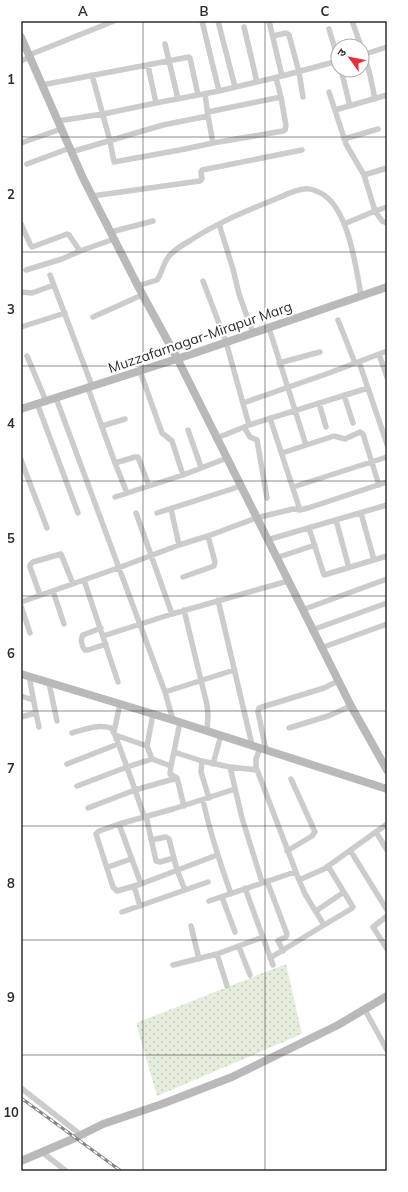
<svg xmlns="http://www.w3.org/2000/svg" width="408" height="1192" viewBox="0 0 408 1192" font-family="Mulish,'Noto Sans Devanagari',sans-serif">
<defs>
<pattern id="green-dots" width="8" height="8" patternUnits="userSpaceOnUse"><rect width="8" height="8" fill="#e5eddd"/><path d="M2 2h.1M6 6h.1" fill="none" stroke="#c5ccbe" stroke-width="1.8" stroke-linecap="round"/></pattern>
</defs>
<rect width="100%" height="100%" fill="#fff"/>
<!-- green -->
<path fill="url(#green-dots)" d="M286,964L302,1034L157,1096L136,1023Z"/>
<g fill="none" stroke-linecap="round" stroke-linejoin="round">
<!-- minor -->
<path stroke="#ccc" stroke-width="5.5" d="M202,21L219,91
M218,21L235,87
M269,21L282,76
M352,21L361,46
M244,27L257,82
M329,29L338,59
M273,36L286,33L289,35L299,72L303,97
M165,44L178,99
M362,47L370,75L375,99
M29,55L114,21
M362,55L387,47
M21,61L30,57
M148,66L156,103
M341,70L350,106
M92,75L110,141L114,162L185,149L213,143
M42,85L189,57L190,58L198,95
M329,92L346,144L364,175L375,211L382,221L387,223
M335,110L387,95
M208,112L281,97L276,78
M208,116L213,143L283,131L285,130L286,126L281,97
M58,121L103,114L156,103L219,91L282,76L338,61
M344,139L378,129
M21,143L61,129
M71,152L163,125L208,116L205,94
M27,164L70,148
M364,175L387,168
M92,196L200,181L202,179L201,172L202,170L302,150
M21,224L30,244L32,247L67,234L69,235L80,251L114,239
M219,224L233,269L239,294L253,333
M344,224L375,211L387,207
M111,232L153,221
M26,270L62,259L80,251
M50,275L92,386
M203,281L226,342L249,425
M138,286L157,280C163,272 163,261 171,254C177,248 184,244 191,240C217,223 244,212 273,200C282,197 293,190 304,189C310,188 319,192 324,195C349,212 356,268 361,295
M21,292L32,293L54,285
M93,317L142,295
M338,320L355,363
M21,327L65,313
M269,328L306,445
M379,354L387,377
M27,356L46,401
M359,362L387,444
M279,363L320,352
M140,371L162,433L172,441L183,475L227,458
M88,388L115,463
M344,395L353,423
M56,398L165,692L234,670
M37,403L78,513
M243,403L329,373L387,351
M319,403L326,427
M270,418L300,510
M102,426L125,419
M244,427L250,437L257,440L267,498
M188,430L201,467
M217,438L249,425L368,388
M282,453L334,436L345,439L360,432L363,434L379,485
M21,460L47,528
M293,487L387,457
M127,493L115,463L135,457H138L149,486
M115,497L183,475
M171,509L179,545
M136,513L172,614
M157,513L241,486
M361,513L374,560
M336,520L349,568
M309,528L324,575L387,556
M267,540L387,505
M276,558L315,545
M183,577L214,566L215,562L208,536
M84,580L118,682
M53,591L64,624
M40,595L30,567V565L33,562L61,554L73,584
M218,600L252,745
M21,602L118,568L179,545L208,536L256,518L293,509L300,510L308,508L387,482
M21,606L30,633
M184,610L207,705L208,715L207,731
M302,610L387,579
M101,628L83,635C80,639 82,647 85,650H88L106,644
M312,630L387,603
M103,636L172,614L288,581
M321,648L387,624
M49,683L57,721
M165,692L173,720
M21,696L33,700
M36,713L39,727
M21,717L36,713L29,676
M289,728L328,716L351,706
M114,732L120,704
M72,733C86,729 98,724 111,728L115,735L147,746L152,759L171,766L170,774L177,778L184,806
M115,735L127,767L152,759
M147,746L153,714
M260,748L256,759V767L299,880L324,869L387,824
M266,750L258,712L259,708L324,688L338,681
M174,752L202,761L230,767L242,818L262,882
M202,761L201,772L209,798
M67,764L118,744
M213,764L221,735
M171,766L180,722
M230,767L257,770
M77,786L127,767L144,816
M203,800C210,833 220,863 231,894
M88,808L135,790L177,778
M146,816L156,861L160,862L174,858
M119,824L141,884
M376,832L387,850
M151,840L166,837L169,839L177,870L185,890
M350,850L387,910
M287,851L312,836L315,832L291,779
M217,855L141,884L117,891L113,887L96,834L99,831L119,824L173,809L235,789
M108,867L131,859
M299,880L305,894L324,925L351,909L353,907L328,866
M267,881L287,934L286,937L279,940L278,941L283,951
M134,886L140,906
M245,888L273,965
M222,897L235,932
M209,901L295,872
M316,911L344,892
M122,912L208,882
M387,916L373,927L387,949
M191,926L199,959
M239,947L250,975
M217,954L227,986
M270,958L324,925
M173,965L217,954L263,937
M365,1010L387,1050
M21,1088L81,1135
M42,1152L66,1171"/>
<!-- secondary -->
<path stroke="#b9b9b9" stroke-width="8" d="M21,37L83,178L140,290L177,358L351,706L387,770
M21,409L192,354L387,287
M21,674L173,720L387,789
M21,1161L75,1138L103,1124L162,1104L232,1077L338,1025L387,996"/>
<!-- rail casing -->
<g stroke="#848484" stroke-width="3">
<path id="rail" d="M21,1098L121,1171"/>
</g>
<!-- rail -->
<use href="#rail" stroke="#fff" stroke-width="1.5" stroke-dasharray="4.5" stroke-linecap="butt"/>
</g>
<!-- grid -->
<path fill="none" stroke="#2f2f2f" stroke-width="1" stroke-opacity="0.55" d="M143,21V1171M265,21V1171M21,137H387M21,252H387M21,366H387M21,481H387M21,596H387M21,711H387M21,826H387M21,940H387M21,1055H387"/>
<g text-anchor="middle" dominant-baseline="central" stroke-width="4" stroke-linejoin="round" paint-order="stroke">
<!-- street labels -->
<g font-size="14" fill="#2f2f2f" stroke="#fff">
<text transform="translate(200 337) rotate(-19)">Muzzafarnagar-Mirapur Marg</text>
</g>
</g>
<!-- border -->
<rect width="408" height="1192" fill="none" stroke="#ffffff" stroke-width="44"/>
<!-- north arrow -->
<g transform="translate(350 58) rotate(303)"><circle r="19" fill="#ffffff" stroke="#acacac"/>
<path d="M0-3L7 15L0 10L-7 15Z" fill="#eb2d37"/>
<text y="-6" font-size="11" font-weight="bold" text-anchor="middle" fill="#2f2f2f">उ</text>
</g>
<rect x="22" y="22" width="364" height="1148" fill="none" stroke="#2f2f2f" stroke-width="1.5"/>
<g font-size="13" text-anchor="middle" font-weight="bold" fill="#2f2f2f">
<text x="83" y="16">A</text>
<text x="204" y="16">B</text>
<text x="325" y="16">C</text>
<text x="11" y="84">1</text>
<text x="11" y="199">2</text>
<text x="11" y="314">3</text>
<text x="11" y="428">4</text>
<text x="11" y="543">5</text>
<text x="11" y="658">6</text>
<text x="11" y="773">7</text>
<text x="11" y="888">8</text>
<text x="11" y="1002">9</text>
<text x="11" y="1117">10</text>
</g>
</svg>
